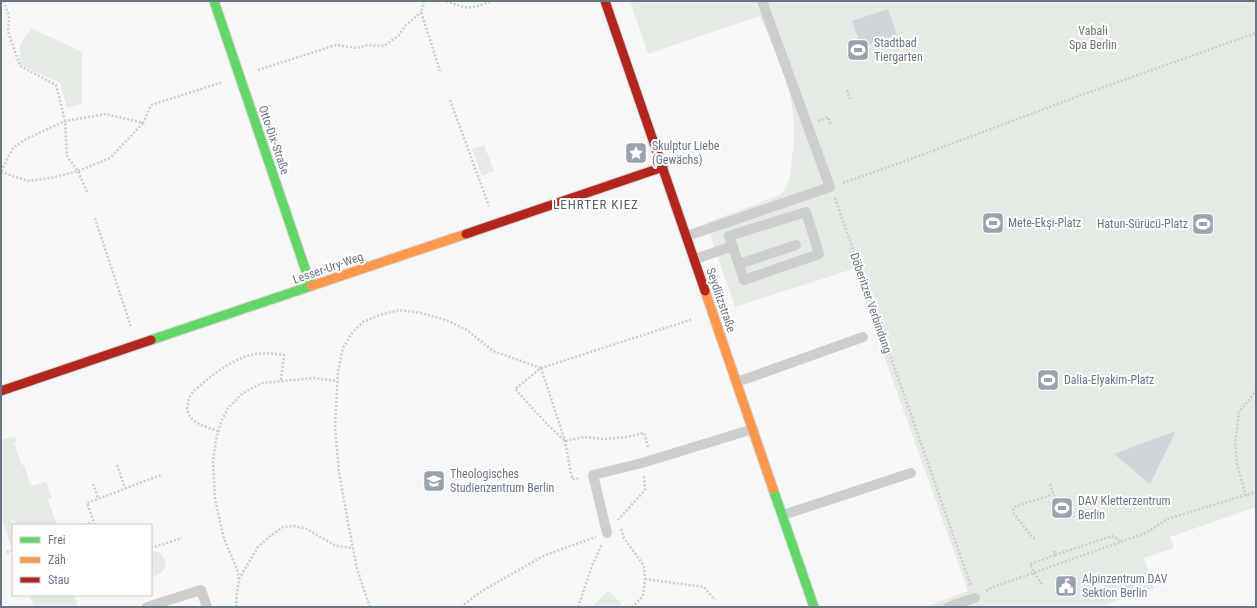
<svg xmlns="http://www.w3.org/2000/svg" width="1257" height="608" viewBox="0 0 1257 608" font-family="'Roboto Condensed',sans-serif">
<rect width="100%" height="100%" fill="#f7f7f7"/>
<!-- green -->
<path fill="#e6eae5" d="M630,1H1256V507L1170,537L1174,548L1144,558L1154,588L1098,607H925L968,591L853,269L735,307L706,223L780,195C791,184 790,173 792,158C794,143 795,128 793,112C789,78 773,47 760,16L648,54Z
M31,28L82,52V104L67,108L60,83L19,64L20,45Z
M484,145L494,171L482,176L472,149Z
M15,436L17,442L14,443L22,465H24L31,486L46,482L52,498L48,500L57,525H13V545L11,546L1,515V440Z
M151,551C167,550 173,574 151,577Z
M608,590L622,604L619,607H592Z
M29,595H74L78,607H34Z"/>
<!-- water -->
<path fill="#cfd5d9" d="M888,9L897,35L861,47L852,21Z
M1176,431L1150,484L1114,454Z"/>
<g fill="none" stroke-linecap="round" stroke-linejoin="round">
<!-- fast casing -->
<g stroke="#d4d5d6" stroke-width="11">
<path id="fast" d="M214,1L311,286
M151,340L311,286
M773,489L814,607"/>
</g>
<!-- slow casing -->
<g stroke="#d4d5d6" stroke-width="11">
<path id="slow" d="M311,286L466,234
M705,291L773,489"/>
</g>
<!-- jam casing -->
<g stroke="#d4d5d6" stroke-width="11">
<path id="jam" d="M605,1L705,291
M466,234L663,167
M1,391L151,340"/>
</g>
<!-- path -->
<path stroke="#cbcccc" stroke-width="2.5" stroke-dasharray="2 2" stroke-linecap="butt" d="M4,1L9,17L8,31L20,66L56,85L65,121L67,156L78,171L87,192
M424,1L421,12L440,71
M446,1C467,9 471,10 491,1
M258,70L336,45L357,48L368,45L384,46L398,36L405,26L421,12
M847,90L850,99
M450,100L489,206
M818,121L828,117L831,126
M1,171L13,148L26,139L65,121L106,114L143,123L151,105L223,82
M1,172L28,181L51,178L78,171L110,158L143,123
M843,183L900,163L1087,93L1256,33
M835,198L971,586
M95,218L131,327
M541,368L565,441L572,479L580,478
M218,431C205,427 183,421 188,403C189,399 190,395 193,392C195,389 199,387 202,384C214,373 229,363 244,357C257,352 271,353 284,355L281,380
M648,447L644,433L627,437L604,439L584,437L565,441L546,423L515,389L541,368L693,319
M117,465L125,488
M93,484L98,498
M1050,484L1054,496
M1246,496L1237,464L1235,444L1239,412L1256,391
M618,520L645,490L644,475
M85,525L93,521
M95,525L87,503L161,475
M621,529L624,538L644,566L645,579L643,596L632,607
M1035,538H1033L1014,514L1013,511L1014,507L1051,495
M151,548L182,538
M1054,551L1055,555L1112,536L1121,541
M7,552L13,550
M239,579L258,547L269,537L283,527L294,526L307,529L336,546L353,548
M645,579L704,587L715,600
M1042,584L1034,573L1030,564L1055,555
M986,591L993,587L1146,533L1167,519L1256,492
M237,607L236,601L239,579L237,569L224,539L215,499L213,462L216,440L221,422L228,408L243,393L262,383L314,378L337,381
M370,607L357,569L349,528L339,472L335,427L338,371L343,348L352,333L363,322L380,315L399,310L421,313L446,320L467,330L493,351L541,368
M461,607L482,591L545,555L596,537
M578,607L592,566L602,544"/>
<!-- lane -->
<path stroke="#cdced0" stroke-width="10" d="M806,212L819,254L744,280L729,236Z
M687,236L830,187L762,1
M695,259L733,246
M739,264L796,245
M737,382L863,337
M783,515L911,473
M607,533L593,475L642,463L753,429
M147,607L201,590L207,607
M948,607L975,598"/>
<!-- fast -->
<use href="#fast" stroke="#63d668" stroke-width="9"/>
<!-- slow -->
<use href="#slow" stroke="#ff974d" stroke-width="9"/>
<!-- jam -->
<use href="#jam" stroke="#b3261e" stroke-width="9"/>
</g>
<!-- icons -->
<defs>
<g id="stadium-square" transform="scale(1.15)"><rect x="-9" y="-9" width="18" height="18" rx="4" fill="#9aa2ae" stroke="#fff"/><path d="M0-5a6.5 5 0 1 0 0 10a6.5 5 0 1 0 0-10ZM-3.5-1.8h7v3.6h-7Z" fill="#fff"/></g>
<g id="sight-square" transform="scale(1.15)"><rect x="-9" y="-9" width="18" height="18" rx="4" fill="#9aa2ae" stroke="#fff"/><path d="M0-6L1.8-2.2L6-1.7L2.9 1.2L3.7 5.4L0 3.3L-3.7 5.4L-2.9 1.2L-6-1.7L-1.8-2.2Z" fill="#fff"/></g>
<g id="university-square" transform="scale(1.15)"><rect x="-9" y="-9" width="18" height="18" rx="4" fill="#9aa2ae" stroke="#fff"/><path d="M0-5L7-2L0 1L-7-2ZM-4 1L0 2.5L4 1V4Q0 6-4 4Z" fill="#fff"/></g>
<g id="civic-square" transform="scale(1.15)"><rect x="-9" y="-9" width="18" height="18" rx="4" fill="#9aa2ae" stroke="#fff"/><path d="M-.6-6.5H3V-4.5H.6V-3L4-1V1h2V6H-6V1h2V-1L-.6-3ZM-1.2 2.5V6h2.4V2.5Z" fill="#fff"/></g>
</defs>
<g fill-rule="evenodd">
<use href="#stadium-square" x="858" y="50"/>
<use href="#sight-square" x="636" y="153"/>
<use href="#stadium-square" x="993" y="223"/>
<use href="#stadium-square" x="1203" y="224"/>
<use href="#stadium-square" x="1048" y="380"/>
<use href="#university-square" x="434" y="481"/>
<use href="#stadium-square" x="1062" y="508"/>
<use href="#civic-square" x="1066" y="586"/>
</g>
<g text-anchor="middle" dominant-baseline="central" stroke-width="4" stroke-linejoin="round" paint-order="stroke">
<!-- park labels -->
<g font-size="12" fill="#647862" stroke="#fff">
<text x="1093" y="31">Vabali<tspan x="1093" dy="14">Spa Berlin</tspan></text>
</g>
<!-- poi labels -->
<g font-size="12" fill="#687586" stroke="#fff" text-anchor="start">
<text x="874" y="43">Stadtbad<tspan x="874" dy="14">Tiergarten</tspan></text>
<text x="652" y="146">Skulptur Liebe<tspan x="652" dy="14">(Gewächs)</tspan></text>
<text x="1008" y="223">Mete-Ekşi-Platz</text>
<text x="1188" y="224" text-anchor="end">Hatun-Sürücü-Platz</text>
<text x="1064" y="380">Dalia-Elyakim-Platz</text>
<text x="450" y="474">Theologisches<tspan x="450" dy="14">Studienzentrum Berlin</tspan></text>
<text x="1078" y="501">DAV Kletterzentrum<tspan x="1078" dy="14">Berlin</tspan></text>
<text x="1082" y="579">Alpinzentrum DAV<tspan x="1082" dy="14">Sektion Berlin</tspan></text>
</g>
<!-- street labels -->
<g font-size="12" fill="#687586" stroke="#fff">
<text transform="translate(274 140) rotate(71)">Otto-Dix-Straße</text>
<text transform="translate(328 268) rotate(-19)">Lesser-Ury-Weg</text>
<text transform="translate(721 300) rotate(71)">Seydlitzstraße</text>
<text transform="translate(871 303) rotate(71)">Döberitzer Verbindung</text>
</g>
<!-- neighbourhood labels -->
<g font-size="13" letter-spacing="1" fill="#555f6b" stroke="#fff">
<text x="596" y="204">LEHRTER KIEZ</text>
</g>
</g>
<!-- border -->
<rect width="1257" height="608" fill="none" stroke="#687586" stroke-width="4"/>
<!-- legend -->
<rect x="12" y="524" width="140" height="72" fill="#ffffff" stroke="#c3c8cf"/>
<rect x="20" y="537" width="20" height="6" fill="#63d668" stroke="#c3c8cf"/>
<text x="48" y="544" font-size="12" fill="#687586">Frei</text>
<rect x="20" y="557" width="20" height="6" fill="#ff974d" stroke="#c3c8cf"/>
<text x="48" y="564" font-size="12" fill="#687586">Zäh</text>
<rect x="20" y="577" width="20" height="6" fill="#b3261e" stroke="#c3c8cf"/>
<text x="48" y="584" font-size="12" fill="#687586">Stau</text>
</svg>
